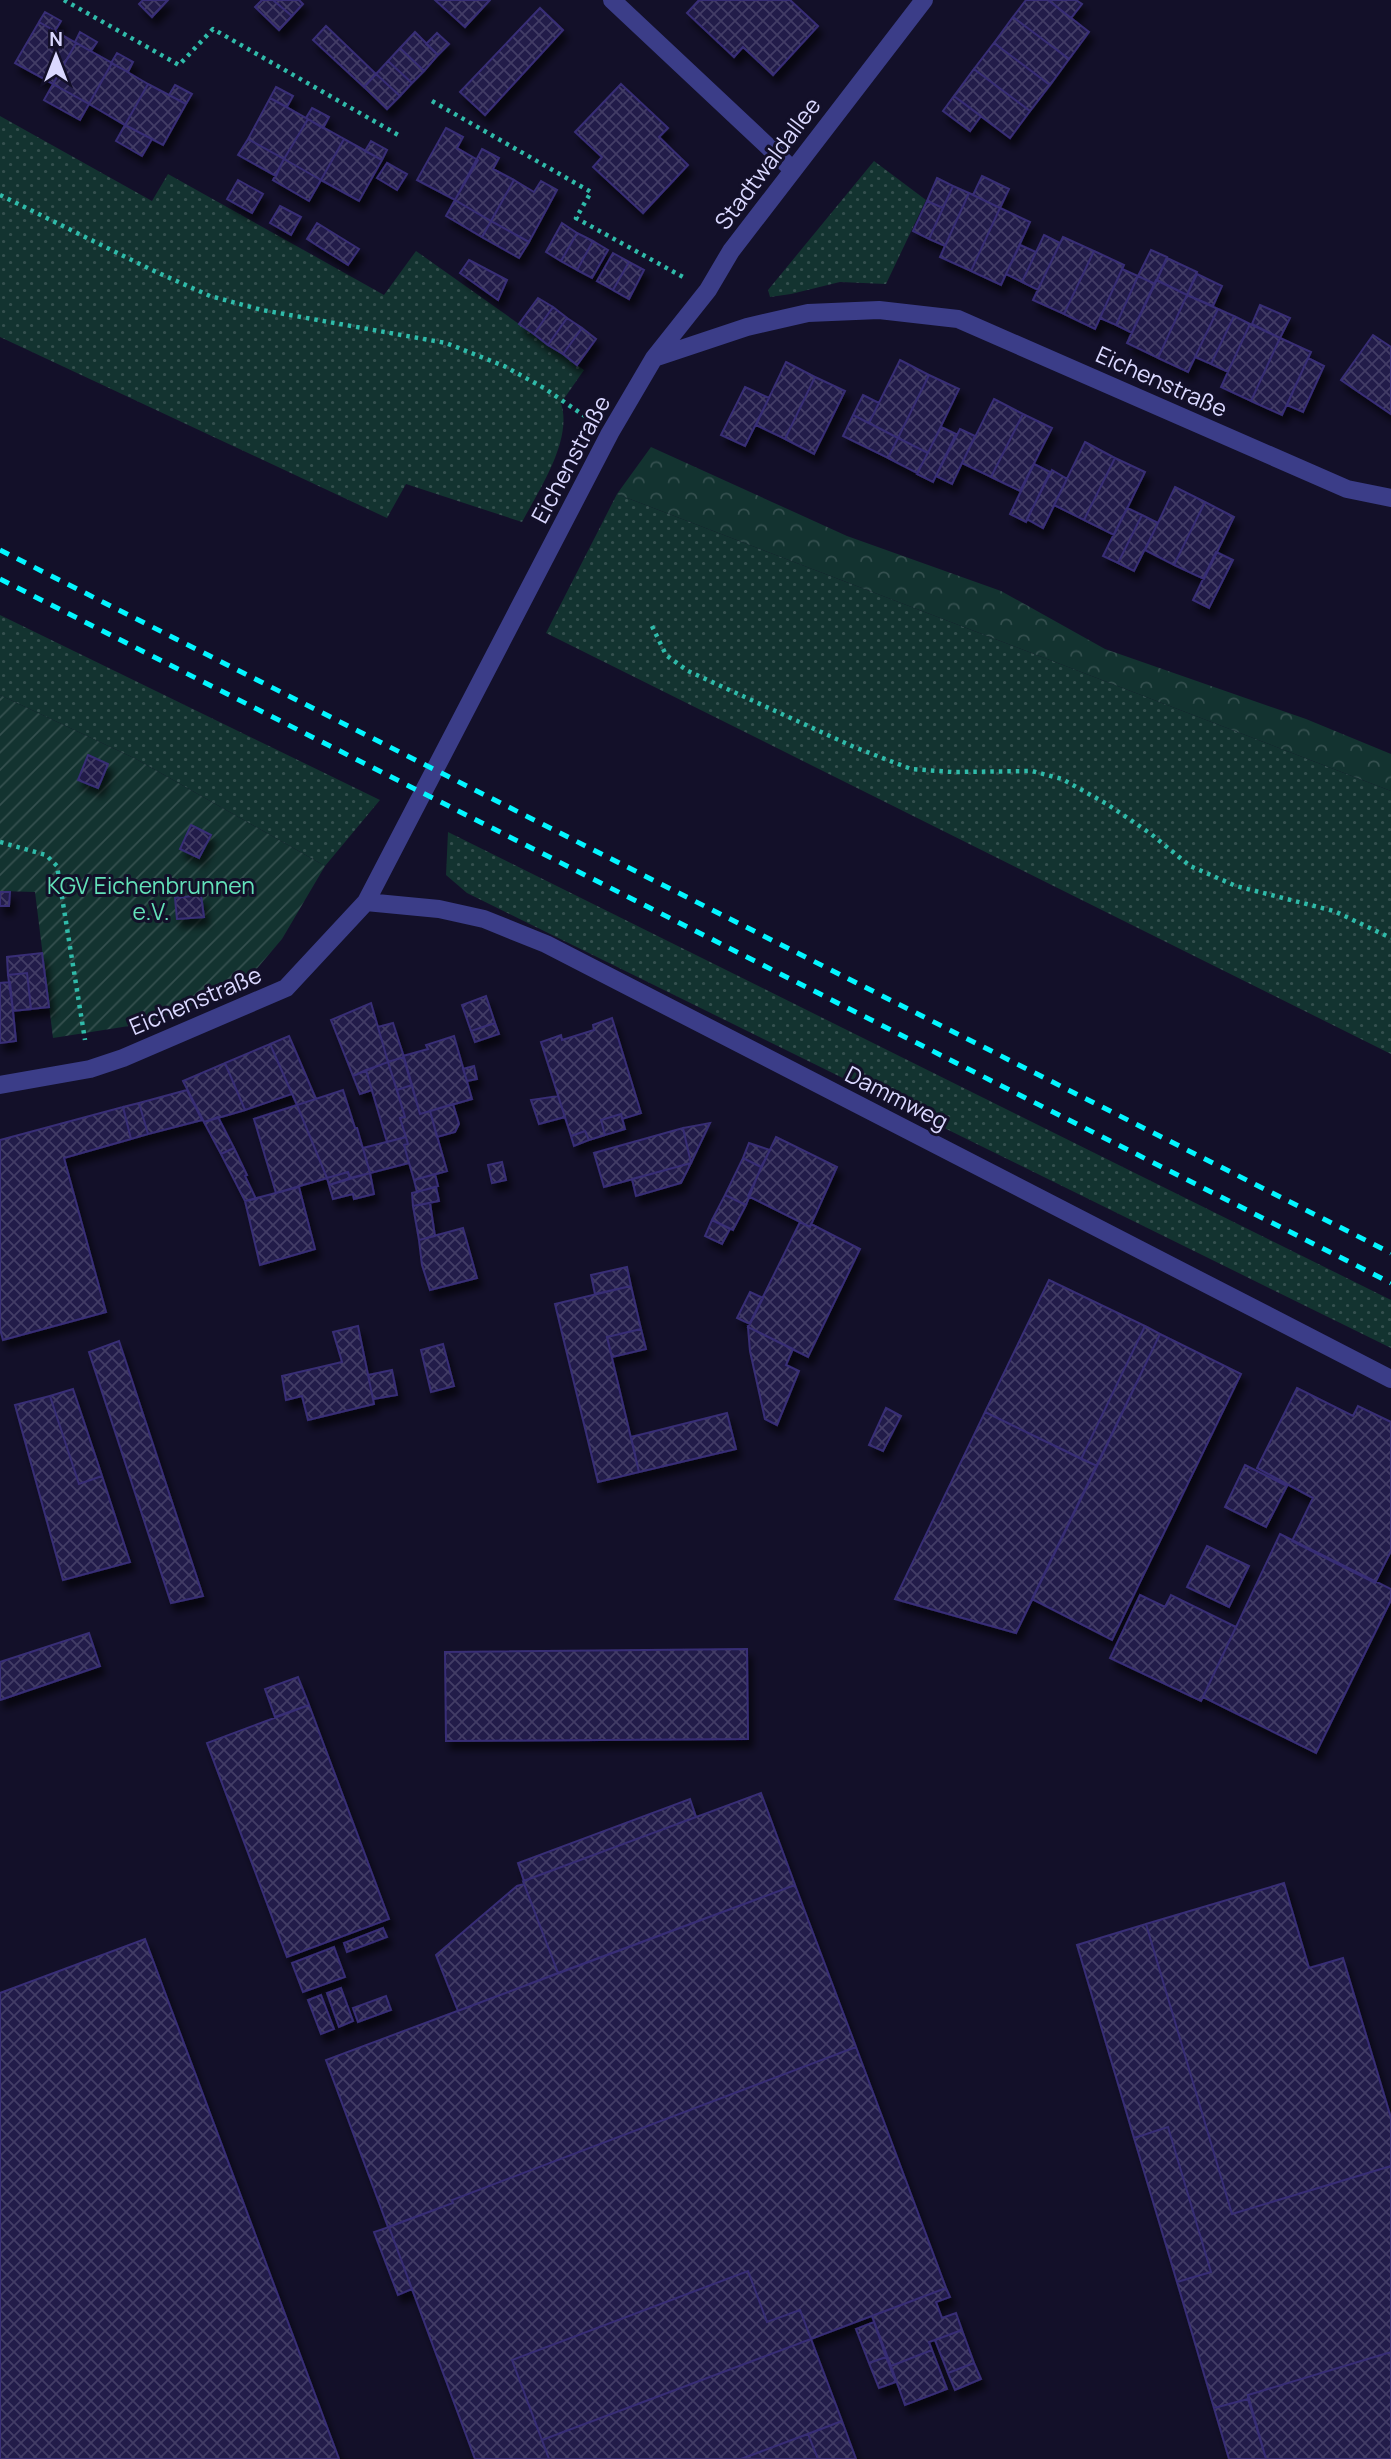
<svg xmlns="http://www.w3.org/2000/svg" width="1391" height="2459" viewBox="0 0 1391 2459" font-family="Manrope,sans-serif">
<defs>
<pattern id="grass-dots" width="8" height="8" patternUnits="userSpaceOnUse" patternTransform="scale(1.75)"><rect width="8" height="8" fill="#133330"/><path d="M2 2h.1M6 6h.1" fill="none" stroke="#35504f" stroke-width="1.8" stroke-linecap="round"/></pattern>
<pattern id="forest-crowns" width="20" height="18" patternUnits="userSpaceOnUse" patternTransform="scale(1.75)"><rect width="20" height="18" fill="#133330"/><path d="M2 6a3 3 0 1 1 6 0M12 15a3 3 0 1 1 6 0" fill="none" stroke="#35504f"/></pattern>
<pattern id="garden-furrows" width="10" height="10" patternUnits="userSpaceOnUse" patternTransform="scale(1.75)"><rect width="10" height="10" fill="#133330"/><path d="M-1 1l2-2M0 10L10 0M9 11l2-2" fill="none" stroke="#35504f"/></pattern>
<pattern id="building-cross-hatch" width="8" height="8" patternUnits="userSpaceOnUse" patternTransform="scale(1.75)"><rect width="8" height="8" fill="#231c4a"/><path d="M0 0l8 8M0 8l8-8" fill="none" stroke="#423c65"/></pattern>
<filter id="shadow"><feDropShadow dx="4.5" dy="8" stdDeviation="3.5" flood-color="#0009"/></filter>
</defs>
<rect width="100%" height="100%" fill="#131029"/>
<!-- grass -->
<path fill="url(#grass-dots)" d="M0,116L152,201L168,174L384,295L416,251L584,370L561,403C573,440 539,490 522,522L406,484L387,518L0,337Z
M874,161L926,200L886,284L840,282L791,294L770,297L768,290Z
M617,494L1391,791V1054L546,633Z
M0,615L380,800L325,866L136,759L0,695Z
M448,832L1391,1300V1348L467,893L446,875Z"/>
<!-- forest -->
<path fill="url(#forest-crowns)" d="M651,447L847,536L1001,591L1105,649L1306,719L1391,754V791L617,494Z"/>
<!-- garden -->
<path fill="url(#garden-furrows)" d="M0,695L136,759L325,866L282,939L243,985L148,1023L53,1038L35,892L0,891Z"/>
<!-- building -->
<path fill="url(#building-cross-hatch)" stroke="#382e76" stroke-width="2" filter="url(#shadow)" d="M143,0H168L152,17L139,4Z
M262,0H273L292,16L279,30L255,7Z
M273,0H299L303,4L292,16Z
M435,0H490L465,27Z
M699,0H790L818,26L773,75L743,47L734,57L687,13Z
M1026,0H1048L1089,32L1069,59L1013,17Z
M1048,0H1076L1082,4L1071,18Z
M540,8L563,30L485,115L460,92Z
M45,12L61,21L55,31L39,22Z
M1013,17L1069,59L1050,85L994,43Z
M39,22L76,43L53,84L15,63Z
M326,26L376,74L364,87L313,40Z
M80,32L97,42L91,51L75,42Z
M415,32L438,55L424,71L400,48Z
M437,33L449,44L438,55L426,44Z
M76,43L112,63L89,104L53,84Z
M994,43L1050,85L1030,111L974,69Z
M400,48L424,71L412,83L388,61Z
M117,53L133,62L128,72L111,63Z
M388,61L412,83L400,96L376,74Z
M112,63L148,84L125,125L89,104Z
M974,69L1030,111L1010,138L954,96Z
M376,74L400,96L387,109L364,87Z
M53,84L89,104L80,120L44,100Z
M148,84L186,104L163,145L125,125Z
M621,84L668,128L659,137L688,165L643,213L593,167L602,157L575,132Z
M175,85L192,94L186,104L169,95Z
M276,87L293,96L287,107L270,98Z
M954,96L981,116L970,131L943,111Z
M270,98L308,119L284,159L248,139Z
M312,108L329,117L323,128L306,118Z
M308,119L344,139L321,180L284,159Z
M125,125L152,139L142,156L116,141Z
M446,128L463,137L457,148L478,160L455,200L417,180Z
M248,139L284,159L276,176L238,155Z
M344,139L382,160L359,201L321,180Z
M371,141L387,150L382,160L365,151Z
M482,149L499,158L493,169L514,180L491,221L455,200Z
M284,159L321,180L309,201L273,180Z
M387,163L407,174L397,190L377,178Z
M982,176L1009,189L1000,208L973,195Z
M937,178L953,186L943,208L927,201Z
M238,180L263,194L252,213L227,199Z
M514,180L534,192L541,181L557,190L529,242L491,221Z
M953,186L969,193L945,246L929,239Z
M969,193L1000,208L971,271L940,257Z
M455,200L491,221L482,237L446,216Z
M927,201L943,208L929,239L913,231Z
M280,206L301,217L291,235L270,223Z
M1000,208L1030,222L1001,285L971,271Z
M491,221L529,242L519,258L482,237Z
M317,223L359,249L348,265L307,239Z
M562,223L577,233L561,261L546,252Z
M577,233L593,241L577,270L561,261Z
M1044,235L1060,243L1038,290L1022,282Z
M1063,237L1094,251L1064,314L1033,300Z
M593,241L608,250L592,278L577,270Z
M1020,245L1036,252L1022,282L1006,274Z
M1151,250L1167,257L1155,284L1138,276Z
M1094,251L1124,265L1095,329L1064,314Z
M613,253L629,262L613,290L597,281Z
M1167,258L1197,272L1187,295L1157,280Z
M469,260L507,280L498,300L460,273Z
M629,262L644,270L629,299L613,290Z
M1122,269L1138,276L1116,325L1100,318Z
M1197,274L1222,286L1213,306L1187,295Z
M1138,276L1155,284L1132,333L1116,325Z
M1156,280L1187,295L1158,358L1127,343Z
M1187,295L1218,309L1188,372L1158,358Z
M538,298L553,307L534,334L519,324Z
M1260,305L1290,318L1280,338L1252,324Z
M553,307L567,318L548,345L534,334Z
M1218,309L1234,316L1211,364L1195,357Z
M1234,316L1250,324L1228,372L1211,364Z
M567,318L582,328L563,354L548,345Z
M1250,324L1280,338L1251,401L1221,387Z
M582,328L596,339L577,365L563,354Z
M1373,335L1391,347V414L1341,380Z
M1280,338L1311,352L1282,415L1251,401Z
M1308,358L1324,366L1303,412L1287,405Z
M900,360L929,375L898,438L869,423Z
M786,362L815,377L785,439L756,425Z
M929,375L959,389L928,453L898,438Z
M815,377L845,391L814,454L785,439Z
M745,387L769,398L745,446L721,435Z
M863,395L879,403L869,423L853,415Z
M994,399L1023,414L991,477L962,463Z
M1023,414L1052,428L1020,491L991,477Z
M853,415L898,438L888,458L843,436Z
M941,427L956,434L933,482L917,474Z
M960,429L975,436L952,484L936,476Z
M898,438L928,453L917,473L888,458Z
M1085,442L1115,458L1084,520L1054,505Z
M1115,458L1145,472L1114,535L1084,520Z
M1034,464L1050,472L1026,522L1010,514Z
M1052,470L1067,479L1043,528L1027,519Z
M1175,487L1205,502L1174,565L1145,550Z
M1205,502L1234,517L1204,579L1174,565Z
M1127,508L1142,515L1118,563L1103,556Z
M1142,515L1158,523L1134,571L1118,563Z
M1216,552L1233,560L1209,608L1193,600Z
M88,755L108,764L98,788L78,780Z
M191,825L211,835L199,858L180,849Z
M0,892H10L9,906H0Z
M201,895L204,917L177,919L175,898Z
M42,953L49,1007L31,1009L27,973L8,975L7,957Z
M27,973L31,1009L13,1011L8,975Z
M10,982L16,1041L0,1043V983Z
M486,996L495,1023L471,1031L462,1005Z
M371,1003L388,1062L353,1076L331,1020Z
M612,1018L641,1113L622,1119L621,1114L601,1120L605,1135L589,1140L585,1131L571,1136L541,1042L561,1035L562,1040L594,1030L593,1025Z
M393,1023L404,1057L388,1062L378,1027Z
M495,1023L499,1034L475,1042L471,1031Z
M289,1036L316,1099L297,1105L270,1044Z
M454,1036L472,1099L420,1114L403,1056L428,1049L426,1045Z
M270,1044L292,1094L245,1110L225,1063Z
M404,1057L412,1085L397,1090L388,1062Z
M388,1062L405,1117L400,1118L406,1137L387,1142L366,1070Z
M225,1063L245,1110L204,1122L183,1081Z
M474,1066L477,1079L467,1081L463,1069Z
M366,1070L372,1090L360,1094L353,1076Z
M412,1085L420,1114L430,1111L447,1171L414,1180L404,1145L408,1144L400,1118L405,1117L397,1090Z
M187,1090L202,1120L148,1134L139,1103Z
M343,1090L355,1128H357L370,1173L350,1178L348,1172L327,1178L297,1105Z
M558,1096L565,1117L539,1124L531,1100Z
M139,1103L148,1134L131,1139L123,1107Z
M453,1104L459,1124L455,1132L437,1137L430,1111Z
M297,1105L327,1178L276,1193L254,1119Z
M123,1107L131,1139L64,1158L106,1312L3,1340L0,1329V1140Z
M621,1114L625,1129L605,1135L601,1120Z
M218,1117L234,1148L221,1154L204,1122Z
M710,1123L691,1163L683,1128Z
M683,1128L691,1163L604,1187L594,1153Z
M585,1131L589,1140L574,1146L571,1136Z
M406,1137L408,1144L404,1145L409,1163L370,1173L363,1148Z
M776,1137L837,1167L810,1227L748,1196Z
M749,1143L770,1150L761,1167L743,1158Z
M234,1148L247,1175L245,1176L256,1199L245,1201L221,1154Z
M743,1158L761,1167L746,1205L725,1195Z
M502,1162L506,1180L492,1183L488,1165Z
M691,1163L681,1183L636,1196L632,1179Z
M348,1172L350,1178L329,1185L327,1178Z
M370,1173L374,1194L354,1199L353,1194L333,1199L329,1185Z
M435,1174L438,1186L417,1192L414,1180Z
M299,1187L315,1249L260,1265L245,1201Z
M436,1187L439,1201L413,1206L412,1193Z
M725,1195L746,1205L733,1230L712,1220Z
M430,1203L435,1236L419,1240L413,1206Z
M712,1220L730,1229L722,1244L705,1236Z
M800,1222L810,1227L811,1224L860,1249L808,1357L748,1327Z
M463,1228L477,1278L430,1290L422,1265L419,1240Z
M627,1267L631,1286L595,1294L591,1275Z
M1049,1280L1145,1326L1081,1459L985,1412Z
M631,1286L641,1329L607,1337L639,1472L598,1482L555,1304Z
M750,1292L763,1298L750,1324L737,1318Z
M358,1326L374,1404L308,1420L302,1396L286,1400L282,1376L342,1362L333,1332Z
M1145,1326L1160,1334L1097,1466L1081,1459Z
M748,1327L793,1349L786,1365L799,1371L777,1425L765,1419L750,1351Z
M641,1329L646,1349L612,1357L607,1337Z
M1160,1334L1241,1374L1112,1640L1032,1599Z
M119,1341L203,1596L171,1603L89,1352Z
M443,1344L454,1386L431,1392L421,1350Z
M392,1370L397,1395L373,1399L368,1375Z
M1297,1388L1353,1416L1358,1406L1391,1422V1551L1375,1583L1292,1541L1313,1498L1257,1468Z
M73,1389L102,1476L79,1484L50,1396Z
M50,1396L79,1484L102,1476L130,1562L63,1580L15,1405Z
M886,1408L901,1416L883,1451L869,1445Z
M985,1412L1097,1466L1016,1633L895,1599Z
M727,1413L736,1449L639,1472L631,1437Z
M1245,1465L1287,1486L1266,1527L1225,1507Z
M1280,1534L1391,1589V1600L1316,1753L1203,1697Z
M1207,1546L1249,1566L1229,1607L1187,1587Z
M1140,1595L1165,1607L1171,1595L1236,1627L1201,1701L1110,1658Z
M89,1633L100,1666L0,1700V1662Z
M747,1649L748,1739L446,1741L445,1652Z
M298,1677L309,1705L275,1717L265,1689Z
M309,1705L389,1919L287,1957L207,1743Z
M761,1793L795,1885L558,1973L523,1881Z
M690,1799L696,1817L524,1881L518,1863Z
M1284,1883L1309,1968L1343,1958L1391,2118V2166L1232,2214L1146,1924Z
M524,1884L558,1973L458,2011L436,1955L517,1886Z
M795,1885L856,2047L452,2200L453,2203L388,2227L326,2060Z
M1146,1924L1232,2214L1391,2166V2352L1248,2395V2399L1214,2408L1177,2282L1211,2272L1168,2127L1134,2138L1077,1945Z
M383,1928L387,1937L347,1952L344,1943Z
M145,1939L339,2459H0V1993Z
M334,1947L345,1977L303,1992L292,1963Z
M341,1988L353,2021L339,2027L327,1993Z
M321,1995L334,2029L321,2034L308,2000Z
M386,1996L391,2010L358,2022L353,2008Z
M856,2047L946,2288L811,2339L800,2310L767,2322L748,2271L512,2360L549,2459H475L389,2227L453,2203L452,2200Z
M1168,2127L1211,2272L1177,2282L1134,2138Z
M389,2227L412,2289L398,2295L374,2232Z
M748,2271L767,2322L800,2310L811,2339L542,2440L512,2360Z
M946,2288L950,2297L936,2302L942,2318L956,2313L962,2330L929,2342L932,2350L891,2366L872,2316Z
M874,2322L886,2357L869,2363L856,2329Z
M962,2330L974,2363L948,2373L935,2340Z
M811,2339L842,2421L741,2459H549L542,2440Z
M932,2350L947,2389L905,2405L891,2366Z
M1391,2352V2459H1266L1248,2395Z
M886,2357L896,2382L879,2388L869,2363Z
M974,2363L981,2379L955,2390L948,2373Z
M1248,2399L1266,2459H1229L1214,2408Z
M842,2421L856,2459H818L808,2434Z
M808,2434L818,2459H741Z"/>
<g fill="none" stroke-linecap="round" stroke-linejoin="round">
<!-- path -->
<path stroke="#30bbaa" stroke-width="4.5" stroke-dasharray="3.5 5" stroke-linecap="butt" d="M64,0L179,65L213,29L400,136
M432,101L591,192L576,218L683,277
M0,195L152,270L210,296L262,310L446,343L504,366L544,388L586,417
M652,626L666,655L688,671L854,747L911,769L953,772L1032,771L1062,779L1107,804L1151,834L1190,866L1236,886L1334,911L1391,938
M0,842L46,855L57,866L85,1040"/>
<!-- minor -->
<path stroke="#3b3d88" stroke-width="18" d="M612,0L792,169
M654,358L747,327L808,313L879,310L958,319L1347,489L1391,498
M366,902L439,909L484,919L546,944L1391,1379
M0,1085L90,1069L123,1058L286,988L366,902L610,433L654,358L708,290L731,251L924,0"/>
<!-- rail -->
<path stroke="#04f6ff" stroke-width="5" stroke-dasharray="10 9" stroke-linecap="butt" d="M0,550L1391,1253
M0,579L1391,1283"/>
</g>
<g text-anchor="middle" dominant-baseline="central" stroke-width="6" stroke-linejoin="round" paint-order="stroke">
<!-- street labels -->
<g font-size="23" fill="#dad8ff" stroke="#131029">
<text transform="translate(767 163) rotate(-53)">Stadtwaldallee</text>
<text transform="translate(1162 381) rotate(24)">Eichenstraße</text>
<text transform="translate(570 459) rotate(-62)">Eichenstraße</text>
<text transform="translate(195 1000) rotate(-23)">Eichenstraße</text>
<text transform="translate(897 1097) rotate(27)">Dammweg</text>
</g>
<!-- park labels -->
<g font-size="23" fill="#63e1b9" stroke="#131029">
<text x="151" y="885">KGV Eichenbrunnen<tspan x="151" dy="26">e.V.</tspan></text>
</g>
</g>
<!-- north arrow -->
<g transform="translate(56 56)" stroke="#131029" stroke-width="5" paint-order="stroke">
<path d="M0-5L12 26L0 18L-12 26Z" fill="#dad8ff"/>
<text y="-10" font-size="19" font-weight="bold" text-anchor="middle" fill="#dad8ff">N</text>
</g>
</svg>
